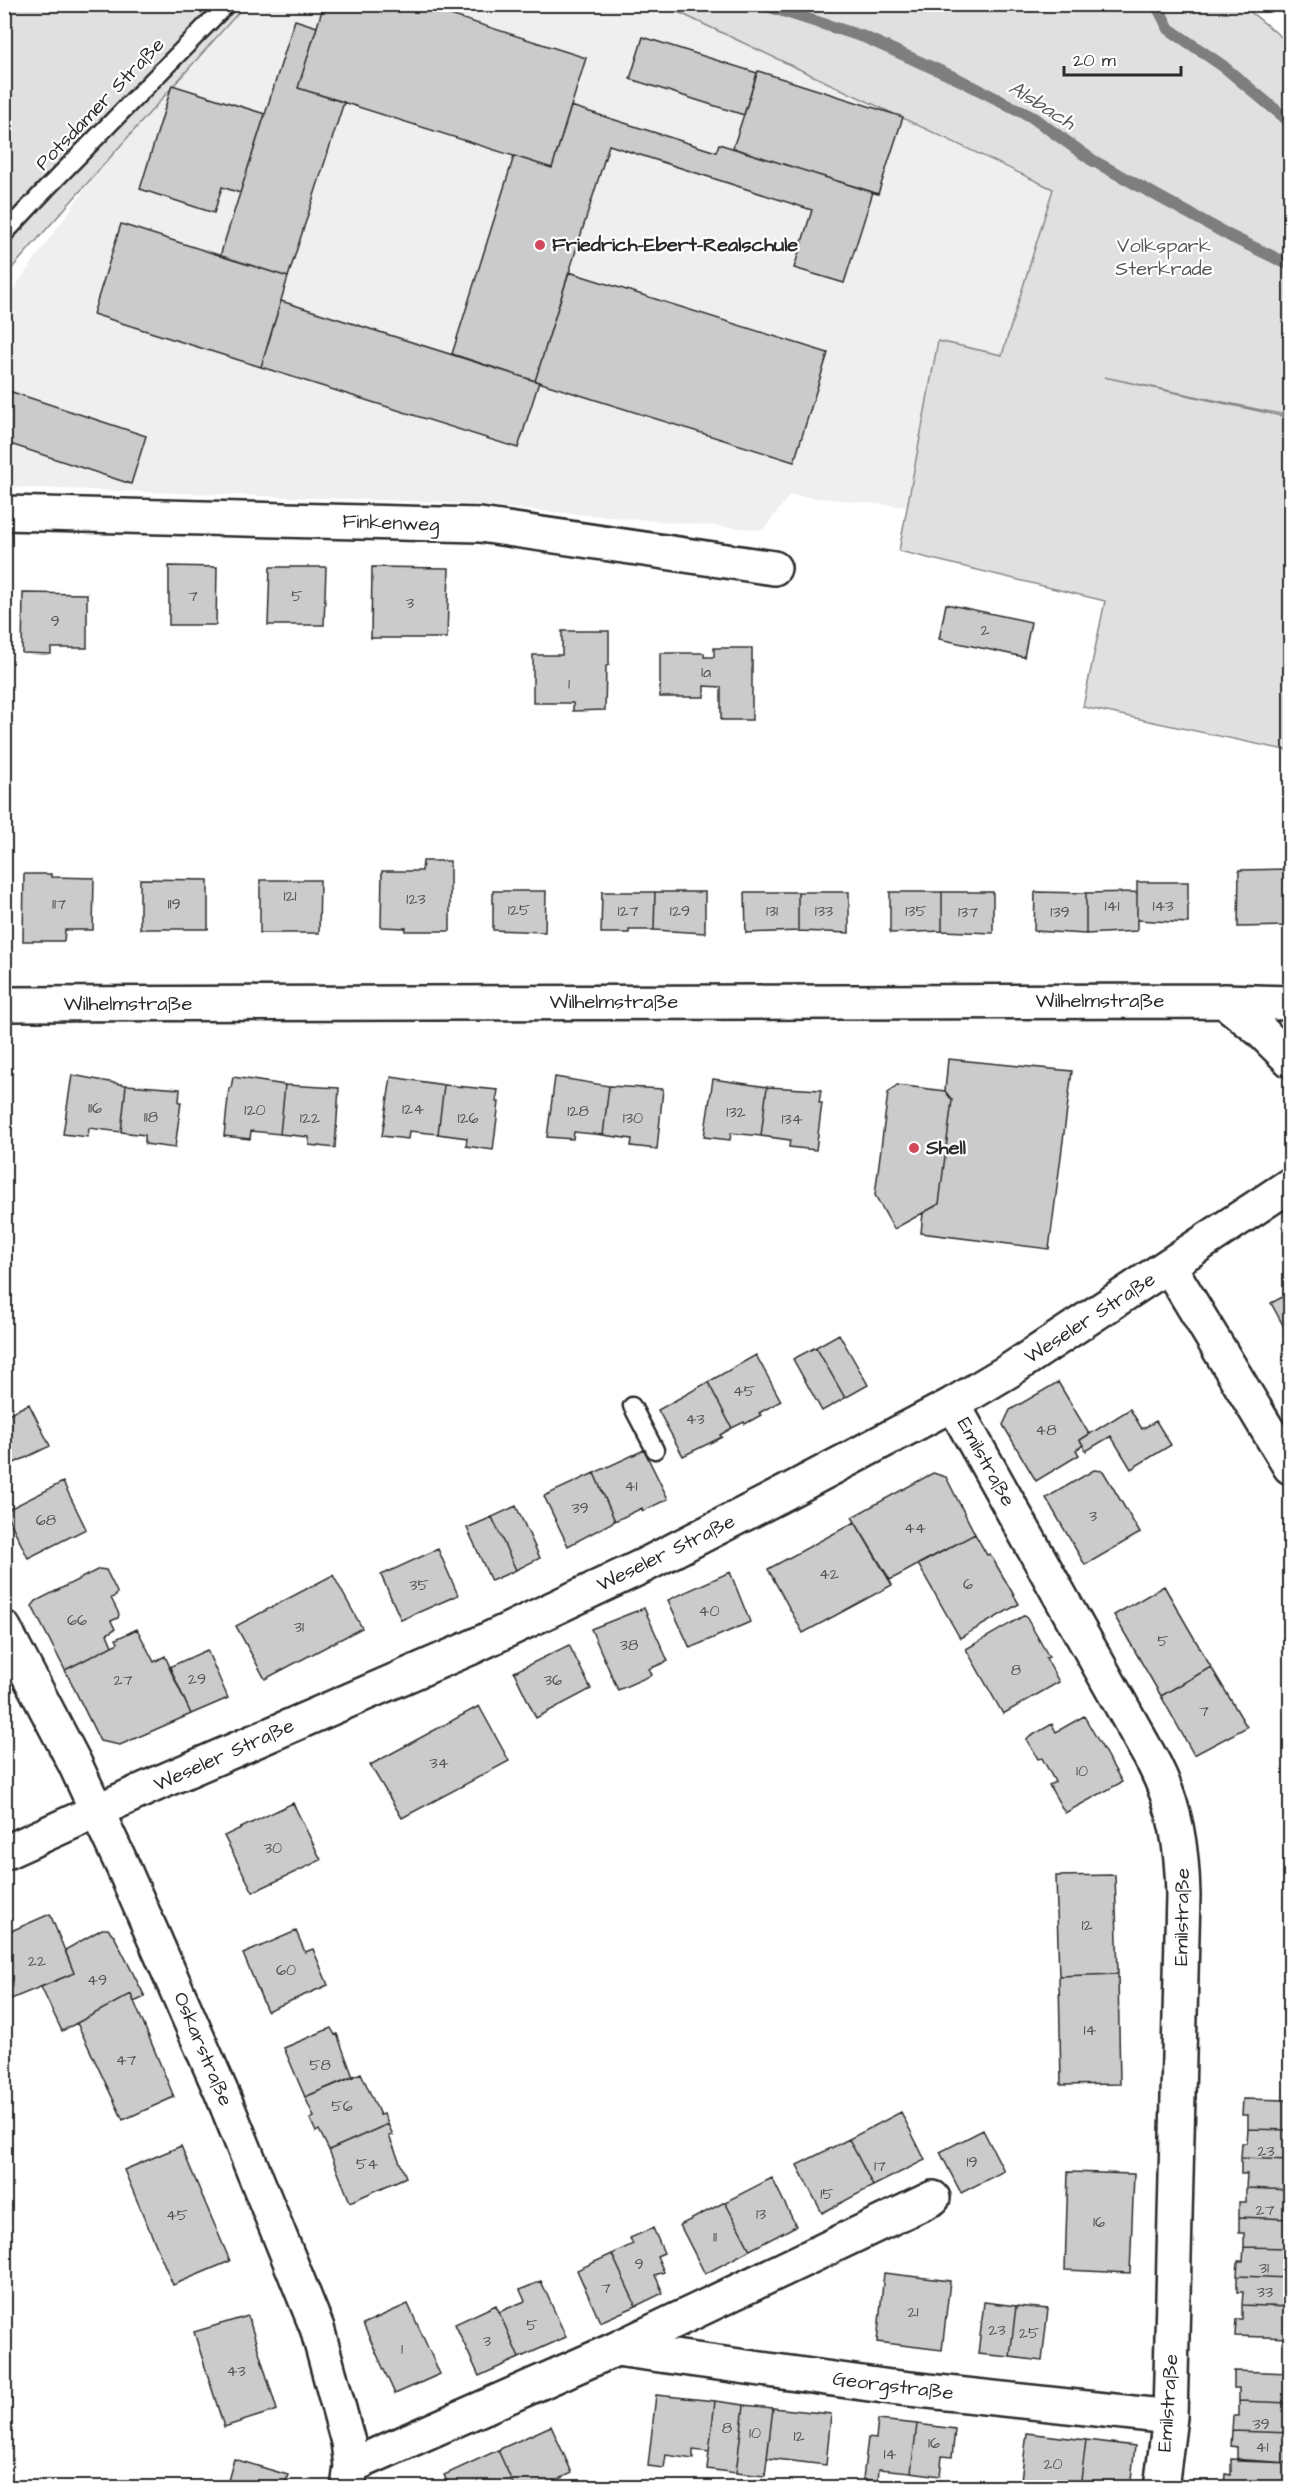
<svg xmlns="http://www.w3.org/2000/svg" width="1295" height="2492" viewBox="0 0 1295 2492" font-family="'Architects Daughter',sans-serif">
<rect width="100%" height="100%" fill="#fff"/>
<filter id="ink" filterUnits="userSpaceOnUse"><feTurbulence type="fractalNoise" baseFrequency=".0167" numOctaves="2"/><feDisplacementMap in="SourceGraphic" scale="12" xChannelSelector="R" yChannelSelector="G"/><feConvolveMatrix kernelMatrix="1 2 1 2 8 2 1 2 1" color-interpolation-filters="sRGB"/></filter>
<g filter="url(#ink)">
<!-- built -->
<path fill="#efefef" d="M240,5H688L1053,189L1002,355L938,342L907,507L790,495L763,530L437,502L5,487V301L140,112Z"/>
<!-- green -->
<path fill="#e0e0e0" stroke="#868686" stroke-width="1.5" d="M5,5H245L5,276Z
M663,5H1242L1290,44V416L1104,377L1290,418V751L1083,707L1105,601L899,551L938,341L1002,355L1053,189Z"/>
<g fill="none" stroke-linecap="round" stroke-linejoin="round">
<!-- stream -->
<path stroke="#7e7e7e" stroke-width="12" d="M761,4L864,37L960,80L1032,117L1092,160L1232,237L1290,265
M1156,4L1169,29L1223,66L1290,122"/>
</g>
<!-- building -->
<path fill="#cbcbcb" stroke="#2b2b2b" stroke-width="1.5" d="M324,4H416L586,58L552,168L298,88Z
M295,20L317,27L298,88L344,102L288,277L220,256Z
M643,37L757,73L744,115L630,79Z
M758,71L903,117L878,194L733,148Z
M172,85L265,114L240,193L222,187L214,213L140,189Z
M571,106L716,152L719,144L873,192L844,283L794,268L812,210L609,145L535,381L452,354L514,156L552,168Z
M121,224L288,277L261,367L93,314Z
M569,272L828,353L794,462L535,381Z
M281,301L539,382L518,448L261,367Z
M9,391L146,436L131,484L4,442V403Z
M169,566L217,567L216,625H169Z
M270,567H326L324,625H268Z
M372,567L449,568L447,638H371Z
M23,593L87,594V648H51V654L22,653Z
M946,604L1031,622L1024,657L939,639Z
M562,631H609V665L606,666L605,710L573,711V703H533V655H562Z
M714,648H752V720H721V687L704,686V697H660V653H704V657H714Z
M423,861H450V931H405L406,928L381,927L382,871H422Z
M1290,869V926L1238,927L1239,870Z
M24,874H51V877L94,878L93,930H65L64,941H23Z
M140,879L208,880V929H140Z
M260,880H320L319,933H260Z
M1137,882H1188V923L1137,920Z
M493,891H546L545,932L493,930Z
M602,892H655L654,930H629V933H601Z
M655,892H705V933L654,930Z
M745,892H798V931L746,933Z
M798,892H849V933L798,931Z
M890,892H942V931L890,933Z
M942,892H993V933L942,931Z
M1035,892L1086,893V934L1034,931Z
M1137,892V931L1086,934V893Z
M948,1059L1072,1071L1049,1249L921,1233L923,1213L939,1204L952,1100L945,1091Z
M72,1075L126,1085L121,1132L89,1128L88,1137L63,1134Z
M233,1077L285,1085L280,1134L251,1131L250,1139L224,1136L229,1088H231Z
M391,1077L444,1085L438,1134L409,1131L408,1139L382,1136Z
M555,1077L609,1086L603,1135L574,1132L573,1139L547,1137Z
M713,1079L767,1087L761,1136L731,1133L730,1140L704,1137Z
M126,1085L180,1089L179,1102H181L175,1148L145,1144V1135L121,1132Z
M285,1085L339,1088L335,1148L309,1145V1137L280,1134Z
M444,1085L498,1090L496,1102H499L493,1150L466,1146L467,1138L438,1134Z
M897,1085L945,1091L952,1100L939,1204L894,1229L875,1195L888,1093Z
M609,1086L663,1089L657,1149L631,1146L632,1139L603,1135Z
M767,1087L821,1090L819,1103H822L816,1150L789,1147L790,1140L761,1136Z
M1290,1293V1338L1271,1303Z
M839,1334L868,1385L845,1398L816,1347Z
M816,1347L845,1398L822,1411L793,1359Z
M756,1355L781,1401L759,1413L761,1415L745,1424L744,1422L732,1428L708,1382Z
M708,1382L732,1428L720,1435L722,1437L683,1456L658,1410Z
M1058,1382L1089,1434L1080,1440L1083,1445L1076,1450L1079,1455L1036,1481L1003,1425L1010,1410Z
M29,1404L50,1446L4,1468V1416Z
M1130,1409L1142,1429L1156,1421L1171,1445L1131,1469L1111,1436L1086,1451L1080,1440Z
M644,1450L668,1499L643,1511L642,1508L615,1521L594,1473Z
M1094,1470L1103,1471L1140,1533L1085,1565L1046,1498Z
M594,1473L615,1521L568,1546L544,1496Z
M933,1473L946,1477L975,1534L890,1580L852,1517Z
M63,1482L86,1529L28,1558L5,1511Z
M516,1506L540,1558L516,1570L492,1517Z
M492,1517L516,1570L491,1581L467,1528Z
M855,1522L892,1585L803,1633L768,1569Z
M975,1534L987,1555L990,1554L1019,1604L960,1638L918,1564Z
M438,1549L458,1595L401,1620L381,1575Z
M99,1569L106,1570L117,1592L116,1596L111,1598L119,1614L118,1618L111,1621L115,1629L107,1634L112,1646L65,1670L32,1606L36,1601Z
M730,1572L750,1622L690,1648L668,1600Z
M333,1575L362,1628L265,1679L236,1626Z
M1164,1586L1211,1667L1161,1696L1114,1615Z
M644,1608L668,1661L649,1669L652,1675L618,1690L591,1629Z
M1025,1615L1049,1657L1046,1658L1059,1682L1003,1714L966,1649Z
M137,1629L154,1662L165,1656L191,1714L120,1745L100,1741L65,1670L118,1643L116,1639Z
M569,1645L591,1689L536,1718L514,1672Z
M207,1650L228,1698L191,1714L169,1667Z
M1211,1667L1247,1727L1194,1755L1161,1696Z
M479,1706L509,1761L402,1818L370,1765Z
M1084,1716L1122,1782L1065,1813L1049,1785L1055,1782L1042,1758L1038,1759L1026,1739L1052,1724L1056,1732Z
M4,1778L11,1792L4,1795Z
M293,1803L321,1860L253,1892L224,1836Z
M1115,1875L1118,1974L1059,1976L1056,1876Z
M50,1914L74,1973L4,2002V1934Z
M102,1929H108L114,1936L145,1997L134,2002L131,1994L62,2031L41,1987L74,1973L65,1950Z
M296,1931L305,1952L313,1949L328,1985L267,2011L243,1954Z
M1118,1974L1120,2084L1061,2085L1059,1976Z
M131,1994L174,2097L123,2120L77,2023Z
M331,2028L335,2035L337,2034L353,2077L305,2097L284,2048Z
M361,2073L380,2115L384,2114L388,2124L329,2150L319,2130L316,2132L310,2119L314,2117L305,2097Z
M1243,2099L1290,2100V2130L1248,2129V2115H1242Z
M901,2112L925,2160L873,2186L849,2139Z
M388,2124L393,2135L389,2136L406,2177L350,2202L329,2150Z
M1248,2129L1290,2130V2160L1241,2158L1242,2143H1247Z
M983,2130L1004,2171L961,2193L940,2152Z
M849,2139L873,2186L822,2213L797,2165Z
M181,2146L230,2261L173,2285L124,2170Z
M1241,2158L1290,2160V2190L1246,2188L1247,2174H1241Z
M1068,2172L1134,2174L1130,2273L1065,2270Z
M772,2178L796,2226L750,2250L725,2202Z
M1246,2188L1290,2190V2219L1239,2217V2202H1246Z
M725,2202L750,2250L705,2274L680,2225Z
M1239,2217L1290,2219V2248L1244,2247V2233H1239Z
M653,2228L664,2253L657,2256L664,2272L655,2275L663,2293L636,2306L612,2254L633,2244L630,2238Z
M1244,2247L1290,2248V2278L1237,2276L1238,2261H1243Z
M612,2254L636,2306L600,2322L577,2270Z
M884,2273L950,2281L942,2350L877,2342Z
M1237,2276L1290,2278V2307L1242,2305L1243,2292H1237Z
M541,2281L566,2337L519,2358L499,2312L525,2301L520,2290Z
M984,2302L1016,2306L1010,2357L978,2354Z
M408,2304L440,2374L395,2394L363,2324Z
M496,2305L519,2358L479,2376L455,2324Z
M1242,2305L1290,2307V2338L1235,2336L1236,2319H1242Z
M1016,2306L1048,2309L1042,2361L1010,2357Z
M248,2316L277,2410L224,2427L194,2332Z
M1234,2371L1290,2373V2403L1239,2401V2388H1234Z
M656,2395L715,2401L709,2452L693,2450V2459L666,2455L664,2468L648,2466Z
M715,2401L744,2405L736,2473L707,2469Z
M1239,2401L1290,2403V2433L1232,2431L1233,2416H1239Z
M744,2405L773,2408L765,2476L736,2473Z
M773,2408L831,2414L826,2465L767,2458Z
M878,2420L917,2424L911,2472L879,2469L878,2481L863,2479L868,2438L876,2439Z
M917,2424L955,2429L952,2457L942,2456L940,2476L911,2472Z
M551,2426L572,2473L541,2488H515L498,2450Z
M1232,2431L1290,2433V2463L1237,2461V2447L1231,2446Z
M1027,2433L1086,2440L1080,2488H1020Z
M1086,2440L1135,2446L1130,2488H1080Z
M498,2450L515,2488H450L444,2475Z
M234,2459L288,2475L284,2488H226Z
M1231,2459L1290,2463V2488H1224L1225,2474L1231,2475Z"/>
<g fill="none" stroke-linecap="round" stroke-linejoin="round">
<!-- service casing -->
<g stroke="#2b2b2b" stroke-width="21">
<path id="service" d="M4,234L47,188L227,4
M632,1406L655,1450"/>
</g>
<!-- minor casing -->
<g stroke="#2b2b2b" stroke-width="38">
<path id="minor" d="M4,513L480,525L774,568
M1224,1001L1261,1031L1290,1060
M4,1004L1224,1001L1290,1003
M1169,1266L1290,1467
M953,1404L1154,1764C1176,1807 1182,1848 1183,1895L1170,2417L1161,2488
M4,1628L75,1764L123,1867L223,2096L317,2328L348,2442L351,2466L348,2488
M616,2349L933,2198
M351,2466L616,2349L891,2387L1170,2417"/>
</g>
<!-- secondary casing -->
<g stroke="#2b2b2b" stroke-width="38">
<path id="secondary" d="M4,1853L163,1781L470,1648L645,1565L781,1495L953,1404L1010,1370L1290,1185"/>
</g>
<!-- service -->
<use href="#service" stroke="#fff" stroke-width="16"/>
<!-- minor -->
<use href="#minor" stroke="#fff" stroke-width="33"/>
<!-- secondary -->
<use href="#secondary" stroke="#fff" stroke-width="33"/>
</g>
</g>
<!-- markers -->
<g fill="#d1495b" stroke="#fff" stroke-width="2">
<circle cx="540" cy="245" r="6"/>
<circle cx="914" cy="1148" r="6"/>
</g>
<g text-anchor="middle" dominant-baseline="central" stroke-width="4.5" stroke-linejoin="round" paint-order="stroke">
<!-- number labels -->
<g font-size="16" fill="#535353">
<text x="193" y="596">7</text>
<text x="297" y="596">5</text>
<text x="410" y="603">3</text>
<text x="55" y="621">9</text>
<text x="985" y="630">2</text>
<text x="706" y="672">1a</text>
<text x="569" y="684">1</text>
<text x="290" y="896">121</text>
<text x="416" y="899">123</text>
<text x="59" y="904">117</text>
<text x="174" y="904">119</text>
<text x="1112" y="906">141</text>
<text x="1163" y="906">143</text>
<text x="519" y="910">125</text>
<text x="628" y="911">127</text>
<text x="680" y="911">129</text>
<text x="772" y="911">131</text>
<text x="824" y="911">133</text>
<text x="916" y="911">135</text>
<text x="968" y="912">137</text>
<text x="1060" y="912">139</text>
<text x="95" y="1108">116</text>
<text x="413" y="1109">124</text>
<text x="255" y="1110">120</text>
<text x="578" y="1111">128</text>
<text x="736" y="1112">132</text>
<text x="151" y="1117">118</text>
<text x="310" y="1118">122</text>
<text x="468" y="1118">126</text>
<text x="633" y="1118">130</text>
<text x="792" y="1119">134</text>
<text x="744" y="1391">45</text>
<text x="695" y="1419">43</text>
<text x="1046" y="1430">48</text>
<text x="631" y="1486">41</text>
<text x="580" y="1508">39</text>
<text x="1093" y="1516">3</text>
<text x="46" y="1520">68</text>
<text x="915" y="1528">44</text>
<text x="829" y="1574">42</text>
<text x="968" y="1584">6</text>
<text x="419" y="1585">35</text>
<text x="709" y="1611">40</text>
<text x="77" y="1620">66</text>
<text x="299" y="1627">31</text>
<text x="1163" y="1641">5</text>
<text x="629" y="1645">38</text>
<text x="1016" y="1670">8</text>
<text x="197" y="1679">29</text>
<text x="123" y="1680">27</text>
<text x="553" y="1680">36</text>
<text x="1204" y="1711">7</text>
<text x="439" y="1763">34</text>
<text x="1082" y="1771">10</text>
<text x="273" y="1848">30</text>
<text x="1087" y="1925">12</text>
<text x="37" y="1961">22</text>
<text x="286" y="1970">60</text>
<text x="97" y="1980">49</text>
<text x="1090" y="2030">14</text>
<text x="126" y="2060">47</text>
<text x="320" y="2065">58</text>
<text x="342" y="2106">56</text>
<text x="1266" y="2151">23</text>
<text x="972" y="2162">19</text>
<text x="367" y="2164">54</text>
<text x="880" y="2166">17</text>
<text x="827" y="2194">15</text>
<text x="1265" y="2210">27</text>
<text x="761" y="2214">13</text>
<text x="177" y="2215">45</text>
<text x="1099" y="2222">16</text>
<text x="715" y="2237">11</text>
<text x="639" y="2264">9</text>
<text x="1264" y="2268">31</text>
<text x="606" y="2288">7</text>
<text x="1265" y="2292">33</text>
<text x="913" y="2312">21</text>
<text x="532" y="2325">5</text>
<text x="997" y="2330">23</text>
<text x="1029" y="2333">25</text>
<text x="487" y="2341">3</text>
<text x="402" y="2349">1</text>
<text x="236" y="2371">43</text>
<text x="1261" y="2424">39</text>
<text x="727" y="2428">8</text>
<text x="755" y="2433">10</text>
<text x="799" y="2436">12</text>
<text x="934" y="2443">16</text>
<text x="1262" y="2447">41</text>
<text x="890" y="2454">14</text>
<text x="1053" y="2464">20</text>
</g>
<!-- street labels -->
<g font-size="20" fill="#2b2b2b" stroke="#fff">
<text transform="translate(100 104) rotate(-46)">Potsdamer Straße</text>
<text transform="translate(391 523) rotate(2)">Finkenweg</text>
<text x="1100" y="1001">Wilhelmstraße</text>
<text x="614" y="1002">Wilhelmstraße</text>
<text x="128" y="1004">Wilhelmstraße</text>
<text transform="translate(1090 1318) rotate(-33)">Weseler Straße</text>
<text transform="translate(986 1462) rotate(61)">Emilstraße</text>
<text transform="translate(666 1553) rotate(-26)">Weseler Straße</text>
<text transform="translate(224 1755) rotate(-24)">Weseler Straße</text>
<text transform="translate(1182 1917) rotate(-89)">Emilstraße</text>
<text transform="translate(203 2049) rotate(67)">Oskarstraße</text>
<text transform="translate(893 2386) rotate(7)">Georgstraße</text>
<text transform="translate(1168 2403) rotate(-86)">Emilstraße</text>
</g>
<!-- poi labels -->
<g font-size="20" font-weight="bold" fill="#2b2b2b" stroke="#fff" text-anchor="start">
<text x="552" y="245">Friedrich-Ebert-Realschule</text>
<text x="926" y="1148">Shell</text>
</g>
<!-- park labels -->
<g font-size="20" fill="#585858" stroke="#fff">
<text x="1164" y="246">Volkspark<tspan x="1164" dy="23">Sterkrade</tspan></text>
</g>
<!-- water labels -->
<g font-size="21" font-style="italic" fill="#5c5c5c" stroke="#fff">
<text transform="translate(1042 105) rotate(32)">Alsbach</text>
</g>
</g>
<!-- margin -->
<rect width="1295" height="2492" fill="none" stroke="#fff" stroke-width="24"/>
<rect x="12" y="12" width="1271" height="2468" fill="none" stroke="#2b2b2b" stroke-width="2" filter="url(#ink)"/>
<!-- scale -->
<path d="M1064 66v9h117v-9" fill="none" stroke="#2b2b2b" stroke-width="3"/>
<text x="1073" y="66" font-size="18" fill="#2b2b2b" stroke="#ffffff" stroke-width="4.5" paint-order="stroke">20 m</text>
</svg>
